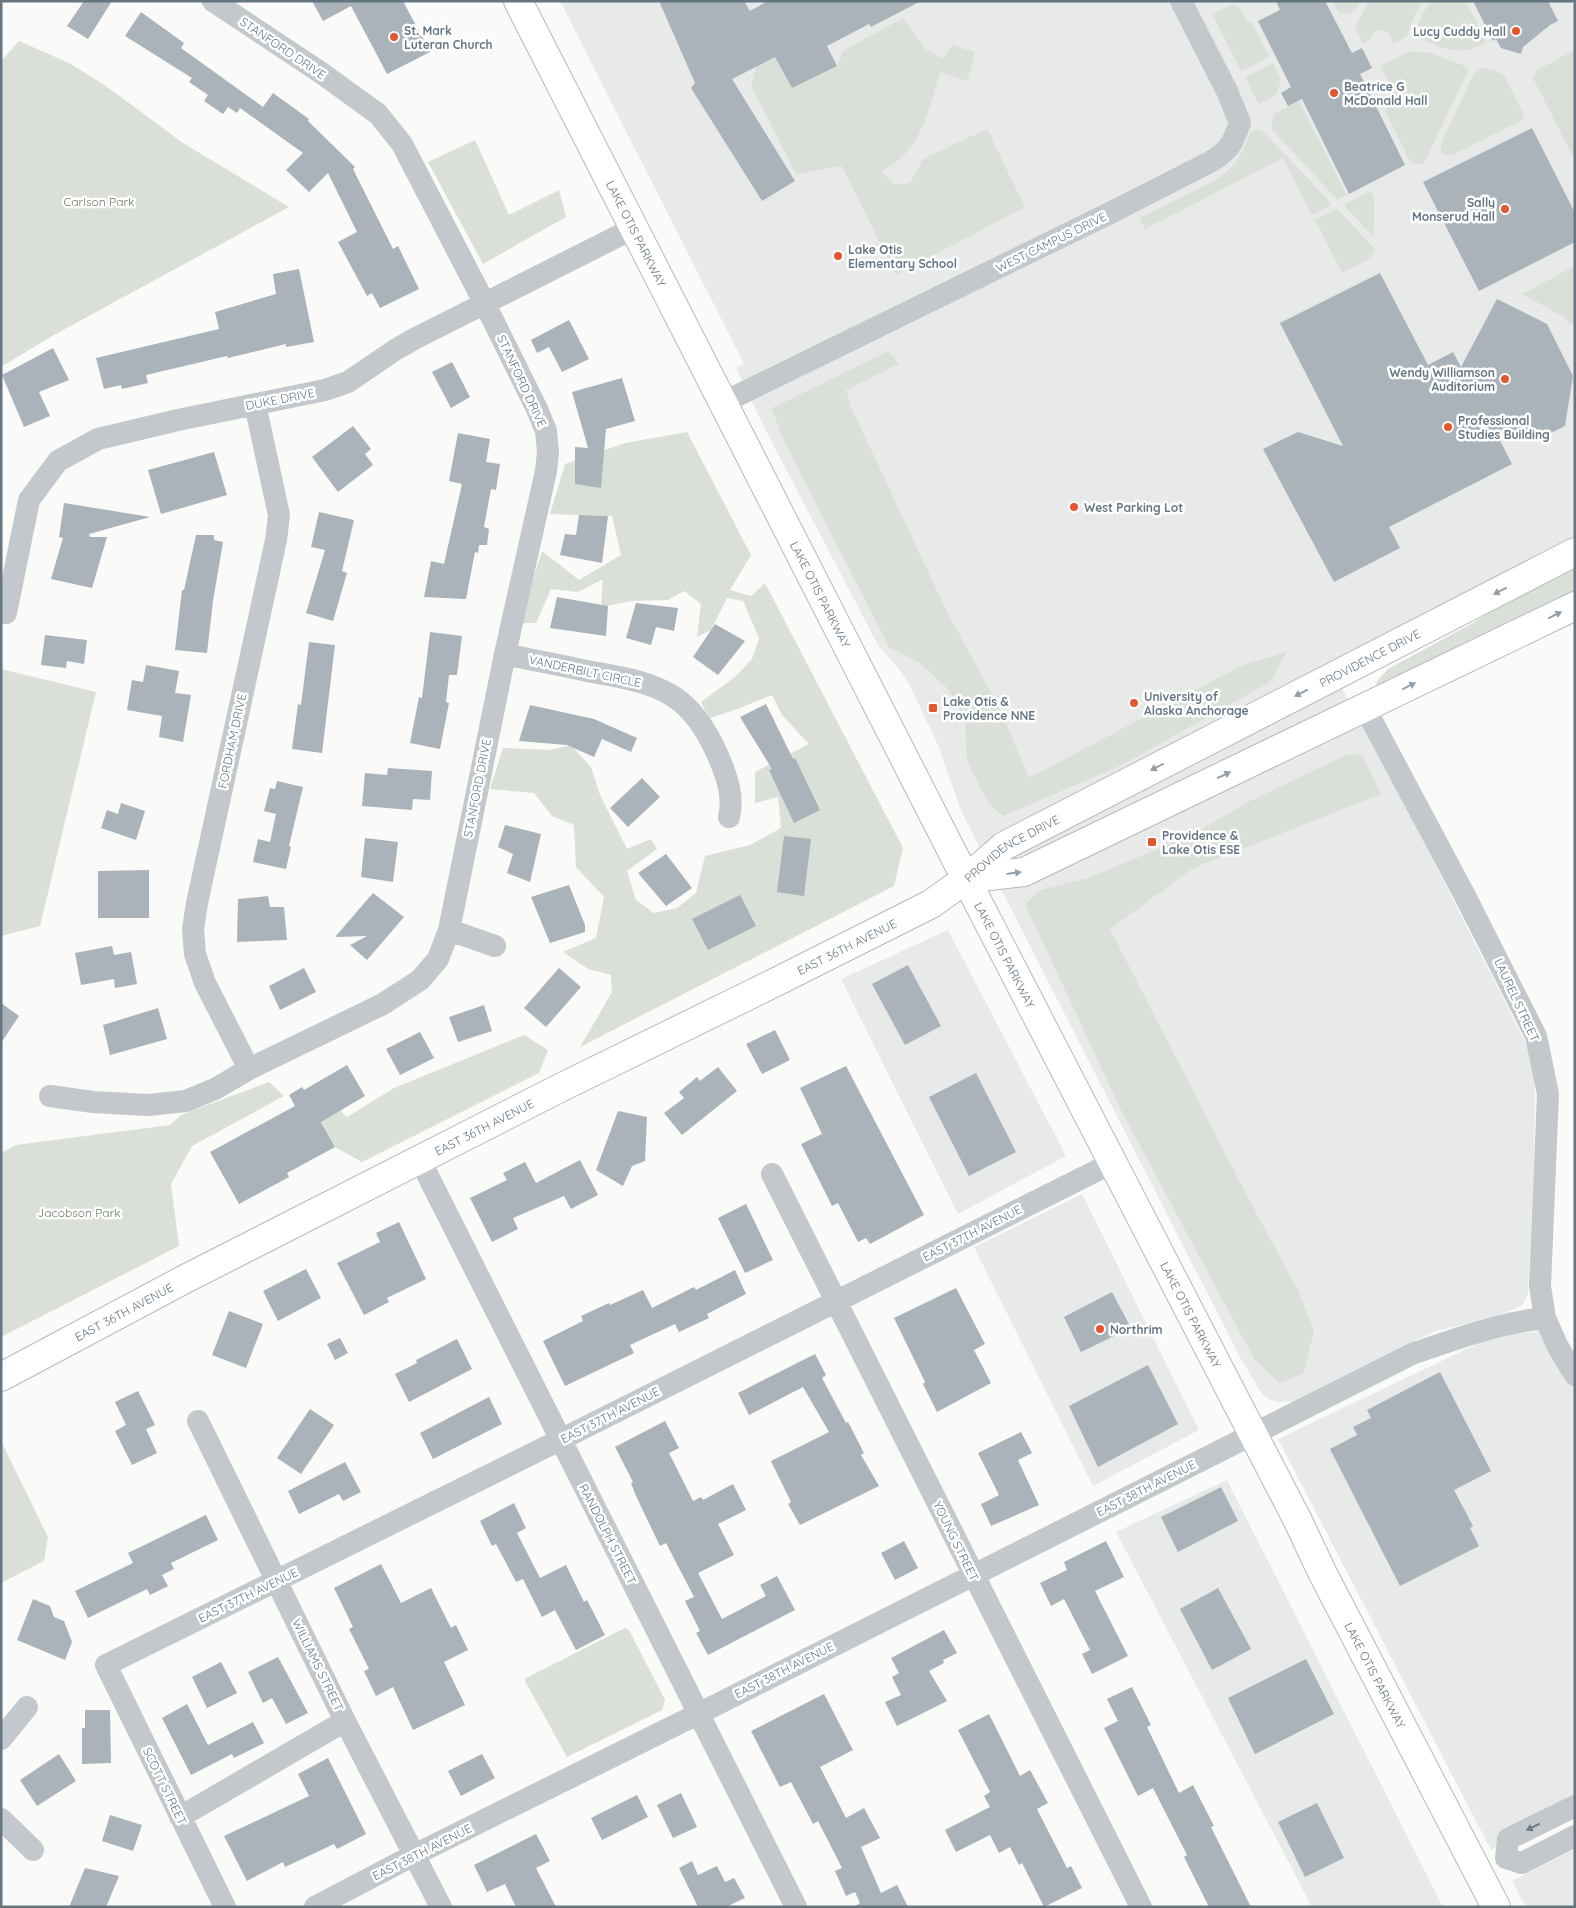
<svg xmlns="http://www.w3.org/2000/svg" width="1576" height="1908" viewBox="0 0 1576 1908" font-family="Quicksand,sans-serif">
<rect width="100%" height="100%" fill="#fafaf8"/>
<!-- built -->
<path fill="#e8e9e9" d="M560,1H1575V539L1330,666L1412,819L1528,1047L1535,1081L1534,1160L1528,1294L1522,1306L1501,1314L1437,1331L1416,1340L1316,1394L1297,1401L1277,1402L1268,1399L1262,1394L1241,1359L961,811L938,745L909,684L899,669L879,647L765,429L736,368L744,364Z
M948,930L1066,1156L958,1214L841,979Z
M1082,1194L1199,1430L1093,1486L974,1247Z
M1540,1332L1575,1388V1806L1491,1850L1278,1439L1498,1334Z
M1227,1480L1443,1907H1312L1116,1532Z
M1575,1849V1907H1526L1512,1881Z"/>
<!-- green -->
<path fill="#dadfd7" d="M1332,1H1361C1356,10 1350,16 1339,13Z
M1369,1H1423L1414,16L1407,36L1393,44C1393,34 1387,30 1378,30L1371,36L1370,40L1363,44L1355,27Z
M1433,1H1466L1486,43C1459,57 1443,49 1419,37C1414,25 1424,9 1433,1Z
M1234,4L1240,8L1246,20L1252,23L1269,57L1241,71L1212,14Z
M903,18L926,50L943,58L952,45L975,52L967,81L940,72C932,98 924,136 904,155C898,162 889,166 882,171L894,185L910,183L923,159L987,129L1025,207L896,275L842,166L796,174L751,85L757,66L775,57L792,88L837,66L843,51Z
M19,41L69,63L106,86L183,143L289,207L52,336L1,367V61Z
M1575,50V161L1533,78L1537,70Z
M1414,51L1431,53L1467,67L1468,71L1424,163L1420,165L1411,163L1385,111L1394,93L1380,66L1407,53Z
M1273,63L1281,80L1276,95L1259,104L1245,77Z
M1482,68C1491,69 1498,70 1505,77L1524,115L1522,120L1453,155C1445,156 1440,153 1441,144L1474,73Z
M1299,101L1347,195L1338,200L1272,130L1273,114Z
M1258,129L1263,131L1330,202V206L1312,215L1283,158L1145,229L1139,218L1219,178C1236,165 1244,152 1250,132Z
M475,140L509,215L559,190L566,217L483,264L428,162Z
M1371,191L1374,197V237L1345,207V204Z
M1337,209L1375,249L1371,258L1342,273L1315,220Z
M1575,266V325L1570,324L1562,316L1522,294Z
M889,351L899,364L846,390L851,407L946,610L1000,709L1029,778L1243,665L1287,652L1270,682L1120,766L1003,816L989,804L967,761L965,720L948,689L920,663L889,647L780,433L772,408Z
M687,432L751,555L730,590L751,596L765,583L903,848L894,886L580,1047L612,992L611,975L588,969L563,952L596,938L604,897L576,867L574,825L552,816L534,793L490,789L503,748L550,750L571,745L591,767L600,795L627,849L651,839L657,849L627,871L636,900L654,913L677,908L696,893L705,856L750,845L781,828L778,797L755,803V772L809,744L782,715L772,695L735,710L709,718L701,702L735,677L752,659L759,638L743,601L727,598L711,630L697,637L701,604L684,591L668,600L632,601L601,607L603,579L578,592L551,589L536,623H519L542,551L579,580L621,555L612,516L550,514L565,464L625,443Z
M1575,563V592L1375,692L1377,681L1388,669L1473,623L1518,593Z
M1,669L96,692L40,926L1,936Z
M1362,754L1381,794L1192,869L1110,929L1247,1196L1298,1290L1314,1331L1303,1374L1279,1383L1256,1361L1244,1340L1121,1110L1025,904L1041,890L1088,878L1196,833L1242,805L1346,755Z
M524,1035L548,1050L539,1073L362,1162L335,1147L308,1097L330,1101L347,1117L394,1088Z
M269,1082L284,1096L192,1146L171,1184L179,1246L1,1337V1153L16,1145L170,1125L181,1115Z
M1,1441L48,1537L44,1561L1,1583Z
M625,1628L629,1630L665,1700L662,1710L567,1757L524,1679Z"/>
<!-- building -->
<path fill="#aab3b9" d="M84,1H112L88,39L67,26Z
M312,1H403L430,52L387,74L351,6L323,21Z
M659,1H744L750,11L768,1H921L871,27L869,24L827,46L837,66L792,88L775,57L732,79L795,181L762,201L691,88L695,83Z
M1276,1H1325L1352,53L1362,48L1372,68L1360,74L1405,165L1349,194L1302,99L1288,106L1281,93L1291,87L1258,21L1280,10Z
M1473,1H1548L1558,21L1550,25L1523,47L1521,54L1501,48L1496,39L1493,41Z
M141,12L184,43L181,48L263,107L273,93L309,119L308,121L355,167L353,169L393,249L398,246L419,289L380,308L372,293L367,296L338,242L357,232L328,173L309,192L286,170L303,153L240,108L237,113L228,107L223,114L204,101L208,95L189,82L192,78L125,36Z
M1532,128L1575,213V242L1479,291L1423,182Z
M299,269L314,342L286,347V344L228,358L227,356L146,375L148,383L122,389L121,385L104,389L96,358L219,329L215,312L276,294L273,274Z
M1380,273L1428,365L1453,352L1461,367L1497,299L1547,324L1573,376L1565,426L1547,435L1494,429L1512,464L1389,527L1400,548L1334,582L1263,449L1298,432L1343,446L1280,323Z
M569,320L589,359L562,372L549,347L537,353L531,340Z
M53,348L69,380L39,392L50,416L24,427L2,375Z
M452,362L470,397L451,408L432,372Z
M622,378L635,421L606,429L601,488L575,484V447L588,448L572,392Z
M353,426L371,449L365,454L373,465L338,492L312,457Z
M458,433L490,439L486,462L500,464L496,490L491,489L484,527L489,529L487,545H479L478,553L475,552L466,599L424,597L431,561L444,564L462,484L449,481Z
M214,452L227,495L161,514L148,470Z
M64,503L150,517L89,534L90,537H107L92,588L51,579L63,538L59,537Z
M319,512L354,520L342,571L347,573L333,621L306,613L325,550L311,547Z
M579,515L608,516L602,563L560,555L565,534L576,535Z
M196,535H214V540L223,542L213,601L207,653L175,650L182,590H184Z
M557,597L608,606L606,636L550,628Z
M636,603L678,608L674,631L656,627L651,645L626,638Z
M715,624L745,641L718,675L693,657Z
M430,632L462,636L457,675H449L446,702L449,703L440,749L410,743L419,697L422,698Z
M45,635L87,640L84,664L67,661L66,668L41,665Z
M309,642L335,645L322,753L292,749L298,704L301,705Z
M146,665L179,671L175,693L191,695L183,742L159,737L162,716L127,710L132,680L143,682Z
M766,704L793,759L795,758L820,810L794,823L769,770L772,769L740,717Z
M530,705L594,719L637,738L631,752L602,739L594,757L567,745L519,741Z
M388,768L432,771L430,800L413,799L412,810L362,806L365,773L387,775Z
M642,778L660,797L628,827L610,808Z
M277,781L303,787L289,846L291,847L286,869L253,862L258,839L270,842L276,814L264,811L270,788L275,789Z
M121,803L145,811L136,840L101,828L107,810L118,814Z
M505,825L541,834L530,882L507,873L513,854L498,847Z
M784,836L811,839L804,896L777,892Z
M365,838L398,842L393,882L361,877Z
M666,854L692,888L666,906L638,873Z
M149,870V918H98V871Z
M569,885L585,925V932L550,943L531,897Z
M373,893L404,917L367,960L350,945L367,936L335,937Z
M740,895L756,926L708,950L692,919Z
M268,896L270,907H284L287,940L237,942L238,899Z
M112,946L114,955L131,952L137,984L115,988L114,979L81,985L75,953Z
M908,965L941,1026L905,1045L872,984Z
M304,968L316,992L280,1010L269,986Z
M559,968L581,987L546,1027L524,1008Z
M1,1003L19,1016L1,1043Z
M484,1005L492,1031L458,1042L449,1017Z
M158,1008L167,1039L110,1055L103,1025Z
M775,1030L790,1060L762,1074L746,1044Z
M420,1032L434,1058L400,1075L386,1049Z
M347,1065L365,1096L321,1122L335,1147L287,1173L289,1177L239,1204L210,1152L295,1106L289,1095L302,1087L304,1090Z
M846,1066L924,1215L870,1244L866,1238L858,1242L838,1203L832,1206L801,1144L822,1134L800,1088Z
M718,1067L737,1091L682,1135L664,1113L684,1098L679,1092L697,1077L700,1081Z
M976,1073L1016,1152L969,1176L929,1097Z
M618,1111L647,1117L645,1161L632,1166L623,1186L596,1170Z
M580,1160L598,1195L571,1209L564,1196L513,1218L518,1229L492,1242L470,1198L507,1180L503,1173L525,1162L536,1183Z
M746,1204L773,1260L745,1273L718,1218Z
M399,1222L426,1279L387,1298L389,1302L364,1315L337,1263L380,1242L376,1233Z
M306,1269L321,1298L278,1321L263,1291Z
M735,1270L746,1294L707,1314L709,1318L679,1332L675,1324L630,1345L634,1353L565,1386L543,1341L583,1321L581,1316L609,1303L610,1305L643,1290L652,1308L694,1287L696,1290Z
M956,1288L985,1344L974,1350L991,1383L937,1412L923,1384L925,1382L894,1318Z
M1112,1292L1131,1328L1081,1352L1064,1317Z
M229,1311L263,1324L246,1368L212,1355Z
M340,1338L348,1353L335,1360L327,1344Z
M457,1339L472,1369L409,1402L395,1374L417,1363L416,1360Z
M815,1354L826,1375L822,1378L846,1423L848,1422L864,1453L861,1455L879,1486L800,1525L788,1504L791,1502L771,1461L829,1432L803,1387L749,1415L738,1393Z
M1148,1365L1178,1424L1098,1467L1069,1406Z
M1440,1372L1491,1471L1454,1490L1473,1526L1470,1528L1479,1546L1400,1586L1330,1449L1357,1435L1353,1427L1371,1418L1367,1410Z
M138,1391L155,1425L146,1429L157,1453L132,1465L115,1431L126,1425L115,1402Z
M489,1397L502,1424L433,1459L420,1433Z
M310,1409L334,1425L301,1474L277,1458Z
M665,1421L679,1448L669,1453L693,1501L701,1497L703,1500L733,1484L746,1510L718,1524L734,1555L698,1573L722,1619L766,1596L760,1585L777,1576L795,1610L708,1655L696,1633L700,1631L685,1601L694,1597L666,1543L660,1546L636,1496L631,1483L633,1482L615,1447Z
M1021,1432L1032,1453L1018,1460L1039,1505L991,1526L981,1504L999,1495L978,1453Z
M345,1462L361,1492L343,1501L339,1494L299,1514L288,1491Z
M1221,1487L1238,1521L1178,1552L1161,1517Z
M514,1503L526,1528L517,1533L540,1578L566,1565L584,1602L587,1600L605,1635L576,1650L555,1610L542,1617L523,1579L516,1582L496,1544L492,1546L480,1521Z
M206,1515L218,1540L171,1563L174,1569L162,1575L168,1586L150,1595L147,1589L88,1618L75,1591L133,1563L128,1553Z
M904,1541L918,1568L895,1580L881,1553Z
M1106,1541L1124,1577L1095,1591L1128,1656L1092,1674L1082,1654L1090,1650L1064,1599L1051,1606L1040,1583L1067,1570L1064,1562Z
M381,1564L401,1603L431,1588L451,1628L456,1625L468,1650L444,1662L465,1705L413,1730L393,1687L376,1696L364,1671L369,1669L349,1629L353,1627L334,1588Z
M1218,1588L1251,1649L1212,1670L1180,1609Z
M33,1599L50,1606L54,1617L64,1621L72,1642L65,1660L17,1640Z
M944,1630L957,1653L943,1660L944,1663L929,1671L947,1701L897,1726L885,1702L901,1695L892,1677L899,1673L891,1658Z
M278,1657L308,1713L286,1724L272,1698L263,1703L248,1672Z
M1306,1659L1334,1714L1255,1754L1228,1698Z
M221,1662L237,1693L207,1708L192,1677Z
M1132,1687L1151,1725L1147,1727L1179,1793L1193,1785L1214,1826L1211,1827L1251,1907H1209L1184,1857L1187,1855L1153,1788L1138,1796L1104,1728L1118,1721L1107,1699Z
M824,1694L853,1750L820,1767L846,1818L864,1808L880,1838L861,1847L881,1893L897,1885L908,1907H854L860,1903L855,1892L846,1896L835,1871L842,1868L818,1821L813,1824L791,1782L780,1787L751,1731Z
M187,1704L208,1745L253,1722L264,1743L234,1758L232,1754L191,1775L162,1718Z
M85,1710H110L111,1763L82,1764V1728H85Z
M989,1714L1020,1776L1030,1770L1048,1803L1037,1809L1067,1868L1071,1866L1082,1888L1044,1907L1022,1863L1019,1865L1010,1847L999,1853L990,1835L956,1852L945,1830L990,1807L984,1796L990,1792L958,1730Z
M59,1754L76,1781L37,1806L20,1780Z
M482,1754L495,1778L461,1796L448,1771Z
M328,1758L366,1834L337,1849L334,1844L285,1867L283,1862L247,1881L224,1836L309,1796L298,1774Z
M681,1793L697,1827L673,1838L657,1805Z
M637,1795L648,1817L602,1840L591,1818Z
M1317,1803L1344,1858L1305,1877L1278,1822Z
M110,1815L142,1825L133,1851L102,1841Z
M536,1834L550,1861L536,1868L556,1907H516L505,1884L487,1892L474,1865Z
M692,1861L698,1875L717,1866L725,1882L734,1878L745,1898L726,1907H698L679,1868Z
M85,1868L119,1876L106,1907H69Z"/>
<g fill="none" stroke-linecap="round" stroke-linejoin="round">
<!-- secondary casing -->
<g stroke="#b3babf" stroke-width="30">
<g id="secondary">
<path id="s1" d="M518,1L966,879L1298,1521L1322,1572L1496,1907"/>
<path d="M966,879L1024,872L1575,606"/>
<path id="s2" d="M1,1377L187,1278L562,1087L778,981L931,904L966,879L1004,846L1575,552"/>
</g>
</g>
<!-- minor -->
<path stroke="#c3c8cc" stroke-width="22" d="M724,402L1112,212L1210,162C1230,150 1232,144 1240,123L1227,91L1181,1
M6,613L29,500L58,461L98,439L178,420L325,390L348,382L395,350L416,338L634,228
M505,654C532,660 560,665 587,671C618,677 655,681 681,702C699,717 710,737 719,758C727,777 734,797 729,817
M1365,708L1464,894L1536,1036L1548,1094L1540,1286L1545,1318L1558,1347L1575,1375
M449,930L495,946
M249,1069L205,983L195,954L193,929L197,903L276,540L279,515L255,404
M50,1096L93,1102L148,1105L186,1101L215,1089L249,1069L383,1004L420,980L438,959L449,930L505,654L546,471L548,452L546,431L537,409L485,304L402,144L378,114L320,72L213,1
M420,1160L796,1907
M772,1174L1141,1907
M198,1421L345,1721L441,1907
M1,1739L27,1707
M180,1817L345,1721
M1,1819L33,1850
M1506,1858L1508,1839L1575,1806
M1506,1858L1522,1863L1575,1836
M225,1907L106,1665L560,1440L1114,1162
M315,1907L414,1855L700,1713L1412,1354C1456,1339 1498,1323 1545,1318"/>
<!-- secondary -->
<use href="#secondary" stroke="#fff" stroke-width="28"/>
</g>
<!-- one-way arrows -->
<defs><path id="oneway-solid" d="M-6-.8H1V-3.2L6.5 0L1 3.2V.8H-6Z" transform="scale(1.25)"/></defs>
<g fill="#939fa8">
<use href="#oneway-solid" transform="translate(1500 591) rotate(153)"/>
<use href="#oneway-solid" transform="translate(1555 615) rotate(-26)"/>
<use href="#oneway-solid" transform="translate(1409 686) rotate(-26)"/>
<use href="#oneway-solid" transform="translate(1301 693) rotate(153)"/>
<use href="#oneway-solid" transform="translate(1157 767) rotate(153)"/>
<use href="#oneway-solid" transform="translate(1224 775) rotate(-25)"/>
<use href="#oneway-solid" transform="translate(1014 873) rotate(-7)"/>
</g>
<use fill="#6a7a87" href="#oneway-solid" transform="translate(1533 1827) rotate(154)"/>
<!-- markers -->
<g fill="#e4572e" stroke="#fff" stroke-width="2">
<circle cx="1516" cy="31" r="5"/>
<circle cx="394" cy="37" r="5"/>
<circle cx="1334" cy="93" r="5"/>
<circle cx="1505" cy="209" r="5"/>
<circle cx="838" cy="256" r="5"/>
<circle cx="1505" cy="379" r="5"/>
<circle cx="1448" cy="427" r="5"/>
<circle cx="1074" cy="507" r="5"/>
<circle cx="1134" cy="703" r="5"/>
<rect x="928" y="703" width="10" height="10" rx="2.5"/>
<rect x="1147" y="837" width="10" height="10" rx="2.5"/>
<circle cx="1100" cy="1329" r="5"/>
</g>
<g text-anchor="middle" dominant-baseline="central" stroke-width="5" stroke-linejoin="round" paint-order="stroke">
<!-- poi labels -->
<g font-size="12" font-weight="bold" fill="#657683" stroke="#fff" text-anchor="start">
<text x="404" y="30">St. Mark<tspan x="404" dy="14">Luteran Church</tspan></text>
<text x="1506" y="31" text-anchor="end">Lucy Cuddy Hall</text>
<text x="1344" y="86">Beatrice G<tspan x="1344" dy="14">McDonald Hall</tspan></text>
<text x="1495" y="202" text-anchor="end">Sally<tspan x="1495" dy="14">Monserud Hall</tspan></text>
<text x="848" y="249">Lake Otis<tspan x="848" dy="14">Elementary School</tspan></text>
<text x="1495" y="372" text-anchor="end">Wendy Williamson<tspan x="1495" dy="14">Auditorium</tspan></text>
<text x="1458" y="420">Professional<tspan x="1458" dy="14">Studies Building</tspan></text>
<text x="1084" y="507">West Parking Lot</text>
<text x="1144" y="696">University of<tspan x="1144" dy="14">Alaska Anchorage</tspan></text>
<text x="943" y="701">Lake Otis &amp;<tspan x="943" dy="14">Providence NNE</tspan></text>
<text x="1162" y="835">Providence &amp;<tspan x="1162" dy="14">Lake Otis ESE</tspan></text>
<text x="1110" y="1329">Northrim</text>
</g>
<!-- street labels -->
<g font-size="12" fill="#657683" stroke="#fff">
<text transform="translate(283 48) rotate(34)">STANFORD DRIVE</text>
<text stroke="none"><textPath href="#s1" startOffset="261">LAKE OTIS PARKWAY</textPath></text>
<text transform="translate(1051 242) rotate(-26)">WEST CAMPUS DRIVE</text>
<text transform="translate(522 381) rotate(65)">STANFORD DRIVE</text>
<text transform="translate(280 399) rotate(-11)">DUKE DRIVE</text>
<text stroke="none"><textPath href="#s1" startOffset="666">LAKE OTIS PARKWAY</textPath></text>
<text stroke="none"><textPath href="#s2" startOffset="1548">PROVIDENCE DRIVE</textPath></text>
<text transform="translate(585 671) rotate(12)">VANDERBILT CIRCLE</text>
<text transform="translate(232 741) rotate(-78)">FORDHAM DRIVE</text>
<text transform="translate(477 788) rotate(-79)">STANFORD DRIVE</text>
<text stroke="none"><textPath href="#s2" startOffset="1142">PROVIDENCE DRIVE</textPath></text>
<text stroke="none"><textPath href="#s2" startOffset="949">EAST 36TH AVENUE</textPath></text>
<text stroke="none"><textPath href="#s1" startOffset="1071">LAKE OTIS PARKWAY</textPath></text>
<text transform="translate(1517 1000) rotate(65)">LAUREL STREET</text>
<text stroke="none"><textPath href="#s2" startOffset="544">EAST 36TH AVENUE</textPath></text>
<text transform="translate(972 1233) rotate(-27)">EAST 37TH AVENUE</text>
<text stroke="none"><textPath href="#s2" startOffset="139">EAST 36TH AVENUE</textPath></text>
<text stroke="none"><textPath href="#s1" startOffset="1476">LAKE OTIS PARKWAY</textPath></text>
<text transform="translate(610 1415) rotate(-27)">EAST 37TH AVENUE</text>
<text transform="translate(1146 1488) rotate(-27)">EAST 38TH AVENUE</text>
<text transform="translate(608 1534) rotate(63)">RANDOLPH STREET</text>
<text transform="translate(956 1541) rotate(64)">YOUNG STREET</text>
<text transform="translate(248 1595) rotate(-26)">EAST 37TH AVENUE</text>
<text transform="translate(318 1665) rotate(64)">WILLIAMS STREET</text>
<text transform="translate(784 1670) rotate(-27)">EAST 38TH AVENUE</text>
<text stroke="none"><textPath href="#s1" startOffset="1881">LAKE OTIS PARKWAY</textPath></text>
<text transform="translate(165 1786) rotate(64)">SCOTT STREET</text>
<text transform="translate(422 1852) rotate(-27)">EAST 38TH AVENUE</text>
</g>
<!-- park labels -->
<g font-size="12" fill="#687a64" stroke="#fff">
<text x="99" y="201">Carlson Park</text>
<text x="79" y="1212">Jacobson Park</text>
</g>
</g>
<!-- border -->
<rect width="1576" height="1908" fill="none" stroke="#657683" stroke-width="5"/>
</svg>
